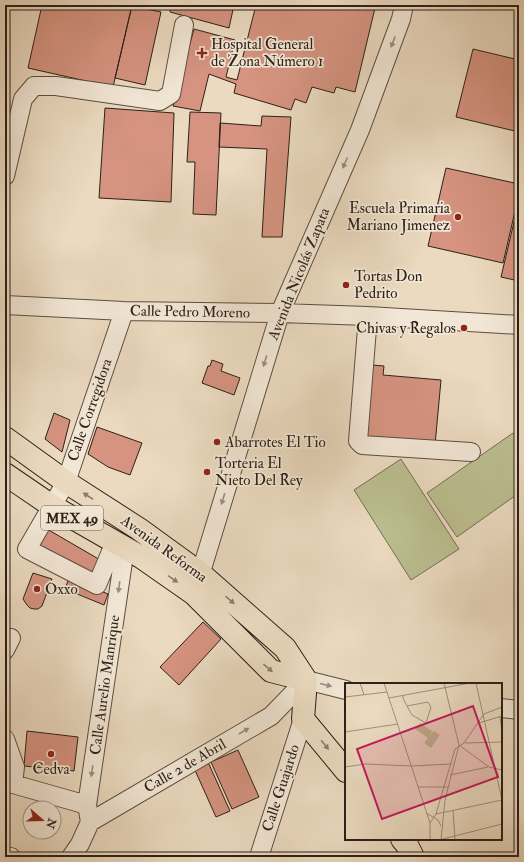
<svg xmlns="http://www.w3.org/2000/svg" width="524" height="862" viewBox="0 0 524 862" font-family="'IM FELL Double Pica',serif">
<rect width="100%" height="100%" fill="#ebdac0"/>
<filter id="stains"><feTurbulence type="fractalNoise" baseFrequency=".005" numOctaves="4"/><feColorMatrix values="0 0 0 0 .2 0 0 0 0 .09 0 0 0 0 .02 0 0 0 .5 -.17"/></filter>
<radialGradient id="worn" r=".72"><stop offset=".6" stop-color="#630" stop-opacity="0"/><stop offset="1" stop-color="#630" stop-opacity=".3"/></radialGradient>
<!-- green -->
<path fill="#bbbe90" stroke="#746f54" d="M513,433L519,442V493L457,537L427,493Z
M401,459L459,549L411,580L354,490Z"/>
<!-- building -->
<path fill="#d59380" stroke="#2c2018" d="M42,5H132L113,87L28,68Z
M171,5H234L229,28L170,12Z
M256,5H364L375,8L355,92L336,87L334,93L312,87L306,103L295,99L291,110L234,93L236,84L209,74L200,111L173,106L194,29L235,40L226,77L237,80Z
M132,6L161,12L145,85L115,78Z
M473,49L519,60V132L456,117Z
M105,108L174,113L171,202L99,198Z
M190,112L221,113L216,215L193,214L195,162H187Z
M262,116L291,117L282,237H262L267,149L219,147L220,123L261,126Z
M446,168L519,184V194L503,263L428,246Z
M519,201V281L501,277Z
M212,360L223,364L221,371L240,378L234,395L202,383L208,366H210Z
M372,365L384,366L383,375L441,380L435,445L366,439Z
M54,413L70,420L62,452L45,439Z
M97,427L142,443L130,475L108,467L88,454Z
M47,529L102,561L94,576L38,545Z
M33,573L52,579L42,606L38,609H34L30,608L27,605L23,599Z
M69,578L108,594L104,605L65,589Z
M203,622L221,639L179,685L160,667Z
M27,731L78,737L74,771L24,766Z
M238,750L259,797L232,809L211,762Z
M208,762L230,811L216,817L194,768Z"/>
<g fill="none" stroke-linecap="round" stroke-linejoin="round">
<!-- minor casing -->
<g stroke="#5c4e42" stroke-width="20">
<path id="minor" d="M5,176L23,99L34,86H56L160,101L171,94L184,25
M5,305L124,311L280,313L368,316L519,325
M368,316L358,441L362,445L471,452
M115,542L97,585L27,549L66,482L124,311
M197,585L280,313L360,130L401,19L404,5
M5,650L11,638
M501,708L519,710
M5,739L15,767L13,784L87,805
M90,822L87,805L125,548
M5,856L11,857
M71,857L80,844L90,822L271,716L306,680L346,690
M259,857L303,719"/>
</g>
<!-- major casing -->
<g stroke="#2c2018" stroke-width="24">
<path id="major" d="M5,438L66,482L139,529L201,574L285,648L306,680L303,719L346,771
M5,474L52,506L141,557L194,594L271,671L306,680
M402,839L407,845L413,857"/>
</g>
<!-- minor -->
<use href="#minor" stroke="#f2e7d6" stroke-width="18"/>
<!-- major -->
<use href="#major" stroke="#ebdac0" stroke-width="22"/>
</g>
<!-- one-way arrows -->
<defs><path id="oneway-solid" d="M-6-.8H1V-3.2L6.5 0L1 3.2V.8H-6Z"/></defs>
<g fill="#998d80">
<use href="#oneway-solid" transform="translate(393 42) rotate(111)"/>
<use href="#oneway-solid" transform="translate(345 163) rotate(114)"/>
<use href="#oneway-solid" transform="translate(265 361) rotate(107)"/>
<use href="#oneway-solid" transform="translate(223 499) rotate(107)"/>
<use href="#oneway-solid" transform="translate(119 587) rotate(98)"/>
<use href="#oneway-solid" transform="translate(326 685) rotate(14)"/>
<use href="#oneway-solid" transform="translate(244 731) rotate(-30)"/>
<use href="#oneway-solid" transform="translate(92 771) rotate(98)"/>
</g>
<g fill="#8c7d6c">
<use href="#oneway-solid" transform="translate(88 496) rotate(-147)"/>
<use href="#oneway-solid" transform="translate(173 579) rotate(35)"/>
<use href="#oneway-solid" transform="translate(230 600) rotate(41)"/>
<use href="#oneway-solid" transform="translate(268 668) rotate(40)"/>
<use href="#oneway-solid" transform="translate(325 745) rotate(51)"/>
</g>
<!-- markers -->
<g fill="#8f2418" stroke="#f2e7d6" stroke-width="1.5">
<path d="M200 47h4v4h4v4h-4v4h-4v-4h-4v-4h4z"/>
<circle cx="458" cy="217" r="4"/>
<circle cx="346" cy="285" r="4"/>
<circle cx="464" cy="328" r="4"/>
<circle cx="217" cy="442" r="4"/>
<circle cx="207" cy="472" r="4"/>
<circle cx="37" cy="589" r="4"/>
<circle cx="51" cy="754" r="4"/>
</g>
<g text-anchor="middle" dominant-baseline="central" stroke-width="3.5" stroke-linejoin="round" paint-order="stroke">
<!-- shield labels -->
<rect fill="#f2e7d6" stroke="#675c51" stroke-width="1" x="41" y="506" width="62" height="24" rx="3"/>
<g font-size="14" font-weight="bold" fill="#2c2018">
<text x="72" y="518">MEX 49</text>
</g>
<!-- poi labels -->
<g font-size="15" fill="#2c2018" stroke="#f2e7d6" text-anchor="start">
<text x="211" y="44">Hospital General<tspan x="211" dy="17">de Zona Número 1</tspan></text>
<text x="450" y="208" text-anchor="end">Escuela Primaria<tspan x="450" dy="17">Mariano Jimenez</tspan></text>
<text x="354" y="276">Tortas Don<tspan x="354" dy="17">Pedrito</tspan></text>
<text x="456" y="328" text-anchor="end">Chivas y Regalos</text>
<text x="225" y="442">Abarrotes El Tio</text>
<text x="215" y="463">Torteria El<tspan x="215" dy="17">Nieto Del Rey</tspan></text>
<text x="45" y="589">Oxxo</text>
<text x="51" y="769" text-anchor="middle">Cedva</text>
</g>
<!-- street labels -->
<g font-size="15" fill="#2c2018" stroke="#f2e7d6">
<text transform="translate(299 274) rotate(-68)">Avenida Nicolás Zapata</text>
<text transform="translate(190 312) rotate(1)">Calle Pedro Moreno</text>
<text transform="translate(90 410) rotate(-71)">Calle Corregidora</text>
<text transform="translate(164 549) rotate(36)">Avenida Reforma</text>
<text transform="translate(105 685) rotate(-82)">Calle Aurelio Manrique</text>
<text transform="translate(185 766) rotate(-30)">Calle 2 de Abril</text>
<text transform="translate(281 788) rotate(-72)">Calle Guajardo</text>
</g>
</g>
<!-- overview -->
<g transform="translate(345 683)">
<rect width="157" height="157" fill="#ebdac0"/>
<path d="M75,40L87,48L85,52L89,48L95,52L86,65L79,60L83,55L70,46Z" fill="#bbbe90"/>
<path fill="none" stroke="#9f907d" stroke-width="1" d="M15,0L19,12M39,0L85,140M99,0L114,62L144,84L157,87M131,0L157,117M58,12V15L62,23L67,32L81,40L86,24L83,19L62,23M0,14L42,9M44,15L125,0M155,34L157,49M134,40L157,33M0,49L53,41M120,60L157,59M0,84L20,81L66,83L107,81M105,92L143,84M73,104H103M108,127L110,157M81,130L93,137L96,143M91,131L110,66L119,60L139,31L157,24M85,157V140L91,131L157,117M94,157L157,141M96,157L100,117L114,62"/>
<path fill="#c2185b" fill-opacity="0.15" stroke="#c2185b" stroke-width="2" d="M128,23L153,94L37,136L12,66Z"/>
<rect width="157" height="157" fill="none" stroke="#2c2018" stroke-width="2"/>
</g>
<!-- margin -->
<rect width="524" height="862" fill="none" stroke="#ebdac0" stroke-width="20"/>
<rect x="6" y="6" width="512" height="850" fill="none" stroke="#2c2018" stroke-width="2"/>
<rect x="10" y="10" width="504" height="842" fill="none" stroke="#2c2018"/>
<!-- north arrow -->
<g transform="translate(42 820) rotate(110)"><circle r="19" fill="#f2e7d6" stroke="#a3978a"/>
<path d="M0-3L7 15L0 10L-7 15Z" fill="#8f2418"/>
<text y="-6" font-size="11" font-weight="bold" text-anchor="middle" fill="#2c2018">N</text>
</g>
<rect width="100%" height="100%" filter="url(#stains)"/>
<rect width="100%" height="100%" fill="url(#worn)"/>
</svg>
